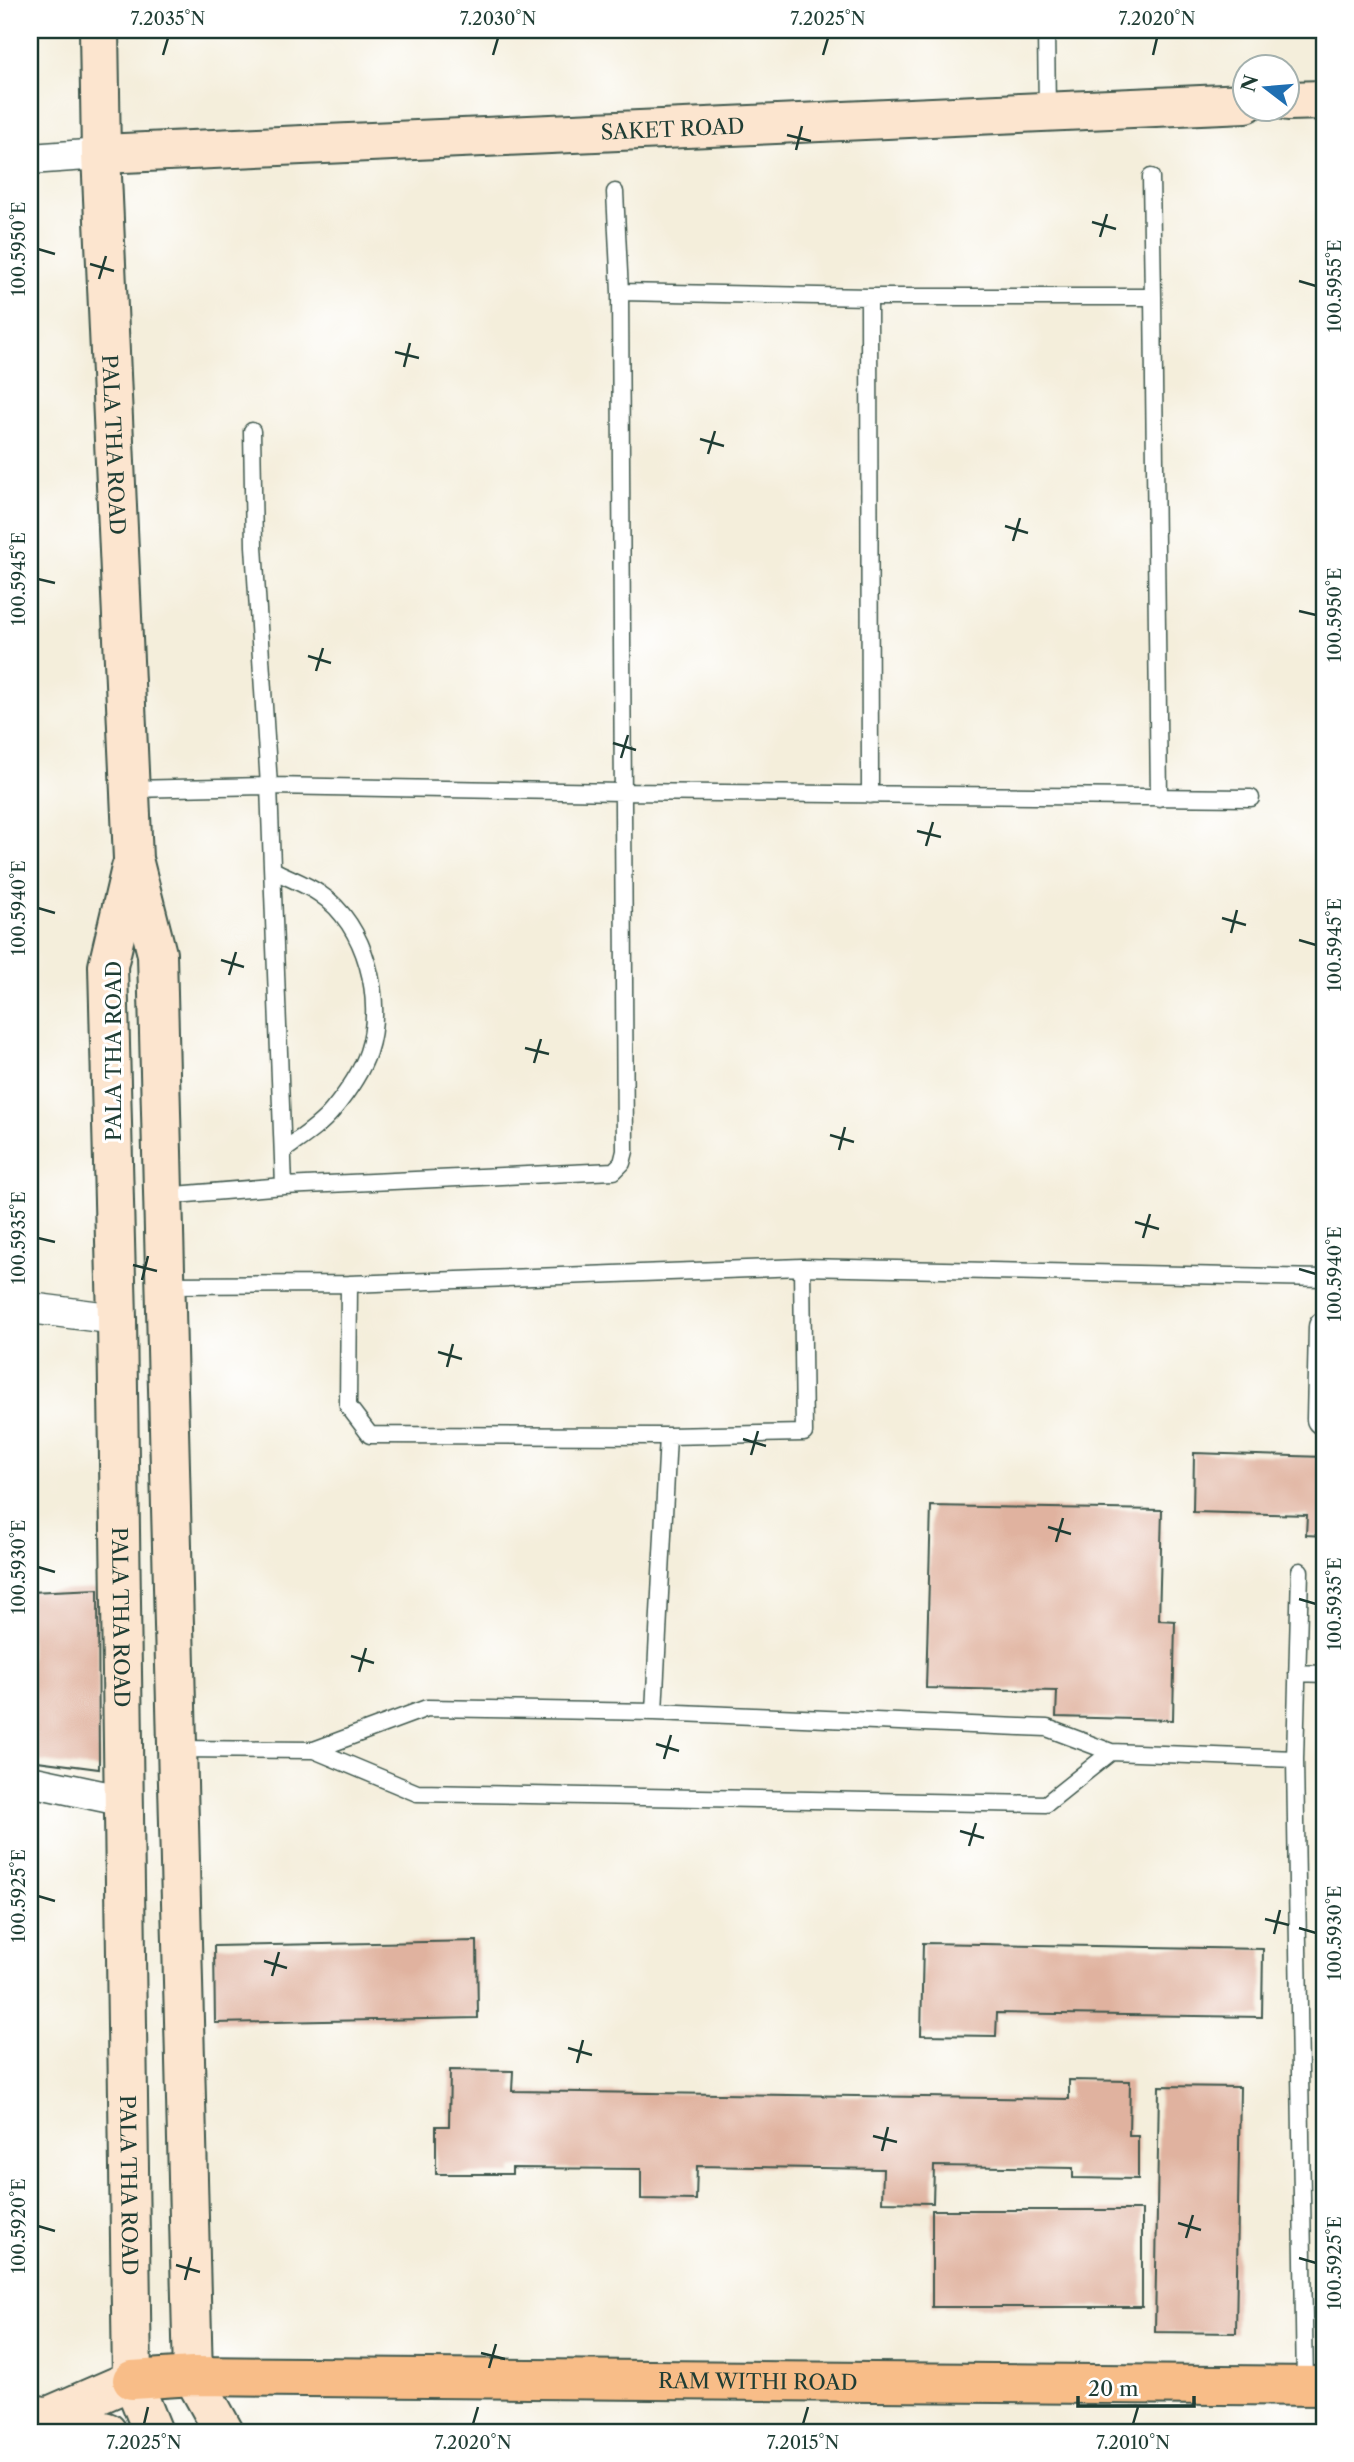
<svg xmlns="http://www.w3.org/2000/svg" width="1354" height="2462" viewBox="0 0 1354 2462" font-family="'Libre Caslon Text',serif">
<rect width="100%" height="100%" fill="#fff"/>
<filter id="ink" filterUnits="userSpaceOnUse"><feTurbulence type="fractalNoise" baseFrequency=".0143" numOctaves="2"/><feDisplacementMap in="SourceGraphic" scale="14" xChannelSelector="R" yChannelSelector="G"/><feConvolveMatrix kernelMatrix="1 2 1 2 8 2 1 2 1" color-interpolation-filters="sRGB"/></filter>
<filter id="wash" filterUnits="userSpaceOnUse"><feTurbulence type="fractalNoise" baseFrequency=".00686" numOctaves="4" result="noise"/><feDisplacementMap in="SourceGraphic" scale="28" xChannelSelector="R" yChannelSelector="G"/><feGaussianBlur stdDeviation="1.57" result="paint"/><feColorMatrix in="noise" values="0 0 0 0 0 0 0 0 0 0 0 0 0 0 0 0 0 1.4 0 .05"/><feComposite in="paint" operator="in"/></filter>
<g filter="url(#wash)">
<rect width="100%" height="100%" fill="#f4eedb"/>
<g id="blocks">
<!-- building -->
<path fill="#e0b29f" d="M1194,1453L1324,1457V1536L1306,1535L1307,1515L1193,1512Z
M931,1506L1162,1510L1159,1620L1175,1621L1173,1720L1056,1717L1057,1691L926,1688Z
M98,1589L99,1769L30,1760V1592Z
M477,1941L478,2018L215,2023L214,1946Z
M923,1943L1263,1949L1262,2017L997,2013L996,2036L921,2035Z
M450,2070L513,2071L512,2091L1069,2099V2080L1130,2081L1129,2136H1138V2179L1073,2178V2168L934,2166L933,2203L882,2202L883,2169L697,2166L696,2200L641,2199V2169L512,2168V2174H436V2126H449Z
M1159,2086L1240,2087L1236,2333L1155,2332Z
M932,2210H1142V2307H932Z"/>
</g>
</g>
<g filter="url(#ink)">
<use href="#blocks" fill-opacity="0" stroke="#3f584d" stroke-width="2"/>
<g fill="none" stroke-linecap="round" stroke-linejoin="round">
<!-- lane casing -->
<g stroke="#3f584d" stroke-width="19">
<path id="lane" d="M1046,30L1047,111
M1151,177L1153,297
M615,192L620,292
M869,297L870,795
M252,431L254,546L269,786L284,1186
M130,789L269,786L623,792L1251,798
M273,870C288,878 306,884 320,894C366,924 385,1001 368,1052C361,1073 346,1094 332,1111C319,1127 299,1139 283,1151
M163,1196L284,1186L614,1171L622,1163L625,1151L620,292L869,297H1153L1159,798
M349,1284L348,1406L370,1435L668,1436L654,1712
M165,1285L349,1284L802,1267L1324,1278
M668,1436L804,1433L802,1267
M1300,1571L1295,1759L1305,2385
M1297,1673L1324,1674
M177,1749L314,1750L417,1793L1046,1804L1111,1752L1295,1759
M314,1750L427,1708L654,1712L1047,1728L1111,1752"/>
</g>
<!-- street casing -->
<g stroke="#3f584d" stroke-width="33">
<path id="street" d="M30,159L101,154
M30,1308L117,1319
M1322,1419L1324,1327
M30,1781L125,1801"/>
</g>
<!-- secondary casing -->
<g stroke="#3f584d" stroke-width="42">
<g id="secondary">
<path id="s1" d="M99,30L101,154L133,859L157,954L193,2376L224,2432"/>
<path d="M1288,101L1324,100"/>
<path id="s2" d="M101,154L1246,103"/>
<path id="s3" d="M131,868L108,966L117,1319L132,2380L153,2432"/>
<path d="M39,2415L107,2432"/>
<path d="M49,2416L132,2380"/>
</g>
</g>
<!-- primary casing -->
<g stroke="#3f584d" stroke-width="42">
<g id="primary">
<path id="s4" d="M132,2380L193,2376L1324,2386"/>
</g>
</g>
<!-- lane -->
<use href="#lane" stroke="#fff" stroke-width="16"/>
<!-- street -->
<use href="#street" stroke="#fff" stroke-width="30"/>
<!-- secondary -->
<use href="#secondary" stroke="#fce5cf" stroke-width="38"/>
<!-- primary -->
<use href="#primary" stroke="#f8bd88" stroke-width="38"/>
</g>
</g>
<!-- ticks -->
<path fill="none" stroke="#1f3d34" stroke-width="2.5" d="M163,55L168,38M493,55L498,38M823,55L828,38M1153,55L1157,38M787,135L811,141M796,150L802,126M1092,222L1116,229M1100,237L1107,214M38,249L55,254M90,264L114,271M99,279L106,256M1299,281L1316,286M395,352L419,358M404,367L410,343M700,439L724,446M708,454L715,431M1005,526L1028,533M1013,541L1020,518M38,579L55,583M1299,611L1316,615M308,656L331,663M316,671L323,648M613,743L636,750M621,758L628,735M917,831L941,837M926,846L933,822M38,908L55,913M1222,918L1246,925M1231,933L1237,910M1299,940L1316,945M221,960L244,967M229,975L236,952M525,1048L549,1054M534,1063L541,1039M830,1135L854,1142M839,1150L845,1127M1135,1222L1159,1229M38,1238L55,1242M1143,1238L1150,1214M133,1265L157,1271M1299,1269L1316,1274M142,1280L148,1256M438,1352L462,1359M447,1367L453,1344M743,1439L766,1446M751,1455L758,1431M1048,1527L1071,1534M1056,1542L1063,1518M38,1567L55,1572M1299,1599L1316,1604M351,1656L374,1663M359,1672L366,1648M656,1744L679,1751M664,1759L671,1735M960,1831L984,1838M969,1846L976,1823M38,1896L55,1901M1265,1919L1289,1925M1299,1928L1316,1933M1274,1934L1280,1910M264,1961L287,1968M272,1976L279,1952M568,2048L592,2055M577,2063L583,2040M873,2136L897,2142M882,2151L888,2127M1178,2223L1201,2230M38,2226L55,2231M1186,2238L1193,2215M1299,2258L1316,2263M176,2265L200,2272M185,2280L191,2257M481,2353L505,2359M489,2368L496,2344M144,2424L148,2407M473,2424L478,2407M803,2424L808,2407M1133,2424L1138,2407"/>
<g text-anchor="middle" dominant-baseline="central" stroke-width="6" stroke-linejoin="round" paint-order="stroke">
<!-- street labels -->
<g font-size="21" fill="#1f3d34" stroke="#fff">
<text stroke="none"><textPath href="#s2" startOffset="572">SAKET ROAD</textPath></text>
<text stroke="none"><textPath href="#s1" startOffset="415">PALA THA ROAD</textPath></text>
<text transform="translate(113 1051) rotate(-90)">PALA THA ROAD</text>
<text stroke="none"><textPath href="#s3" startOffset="752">PALA THA ROAD</textPath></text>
<text stroke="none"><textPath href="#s3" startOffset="1320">PALA THA ROAD</textPath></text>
<text stroke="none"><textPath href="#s4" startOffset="626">RAM WITHI ROAD</textPath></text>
</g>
</g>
<!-- margin -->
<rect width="1354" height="2462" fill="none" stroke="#fff" stroke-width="77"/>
<!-- north arrow -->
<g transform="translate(1266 88) rotate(286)"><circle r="33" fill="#ffffff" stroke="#a5b1ae" stroke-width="2"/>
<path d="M0-5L12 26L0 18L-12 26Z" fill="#1f6fb2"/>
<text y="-10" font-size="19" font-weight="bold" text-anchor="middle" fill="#1f3d34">N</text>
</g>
<!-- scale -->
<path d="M1078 2396v10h116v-10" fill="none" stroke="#1f3d34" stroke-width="3.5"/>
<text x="1088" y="2396" font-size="21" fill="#1f3d34" stroke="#ffffff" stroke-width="5" paint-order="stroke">20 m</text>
<rect x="38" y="38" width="1278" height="2386" fill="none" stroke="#1f3d34" stroke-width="2.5"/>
<g font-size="18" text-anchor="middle" fill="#1f3d34">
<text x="168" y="25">7.2035°N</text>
<text x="498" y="25">7.2030°N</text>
<text x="828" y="25">7.2025°N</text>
<text x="1157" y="25">7.2020°N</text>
<text transform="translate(19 249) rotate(-90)" y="6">100.5950°E</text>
<text transform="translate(1335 286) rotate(-90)" y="6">100.5955°E</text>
<text transform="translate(19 579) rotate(-90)" y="6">100.5945°E</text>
<text transform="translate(1335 615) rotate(-90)" y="6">100.5950°E</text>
<text transform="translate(19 908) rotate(-90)" y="6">100.5940°E</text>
<text transform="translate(1335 945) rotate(-90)" y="6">100.5945°E</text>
<text transform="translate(19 1238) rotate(-90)" y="6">100.5935°E</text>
<text transform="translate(1335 1274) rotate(-90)" y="6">100.5940°E</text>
<text transform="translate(19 1567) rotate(-90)" y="6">100.5930°E</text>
<text transform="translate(1335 1604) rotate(-90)" y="6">100.5935°E</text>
<text transform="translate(19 1896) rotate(-90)" y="6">100.5925°E</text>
<text transform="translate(1335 1933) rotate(-90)" y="6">100.5930°E</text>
<text transform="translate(19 2226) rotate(-90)" y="6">100.5920°E</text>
<text transform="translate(1335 2263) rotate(-90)" y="6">100.5925°E</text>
<text x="144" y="2449">7.2025°N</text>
<text x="473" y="2449">7.2020°N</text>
<text x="803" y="2449">7.2015°N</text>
<text x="1133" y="2449">7.2010°N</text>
</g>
</svg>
